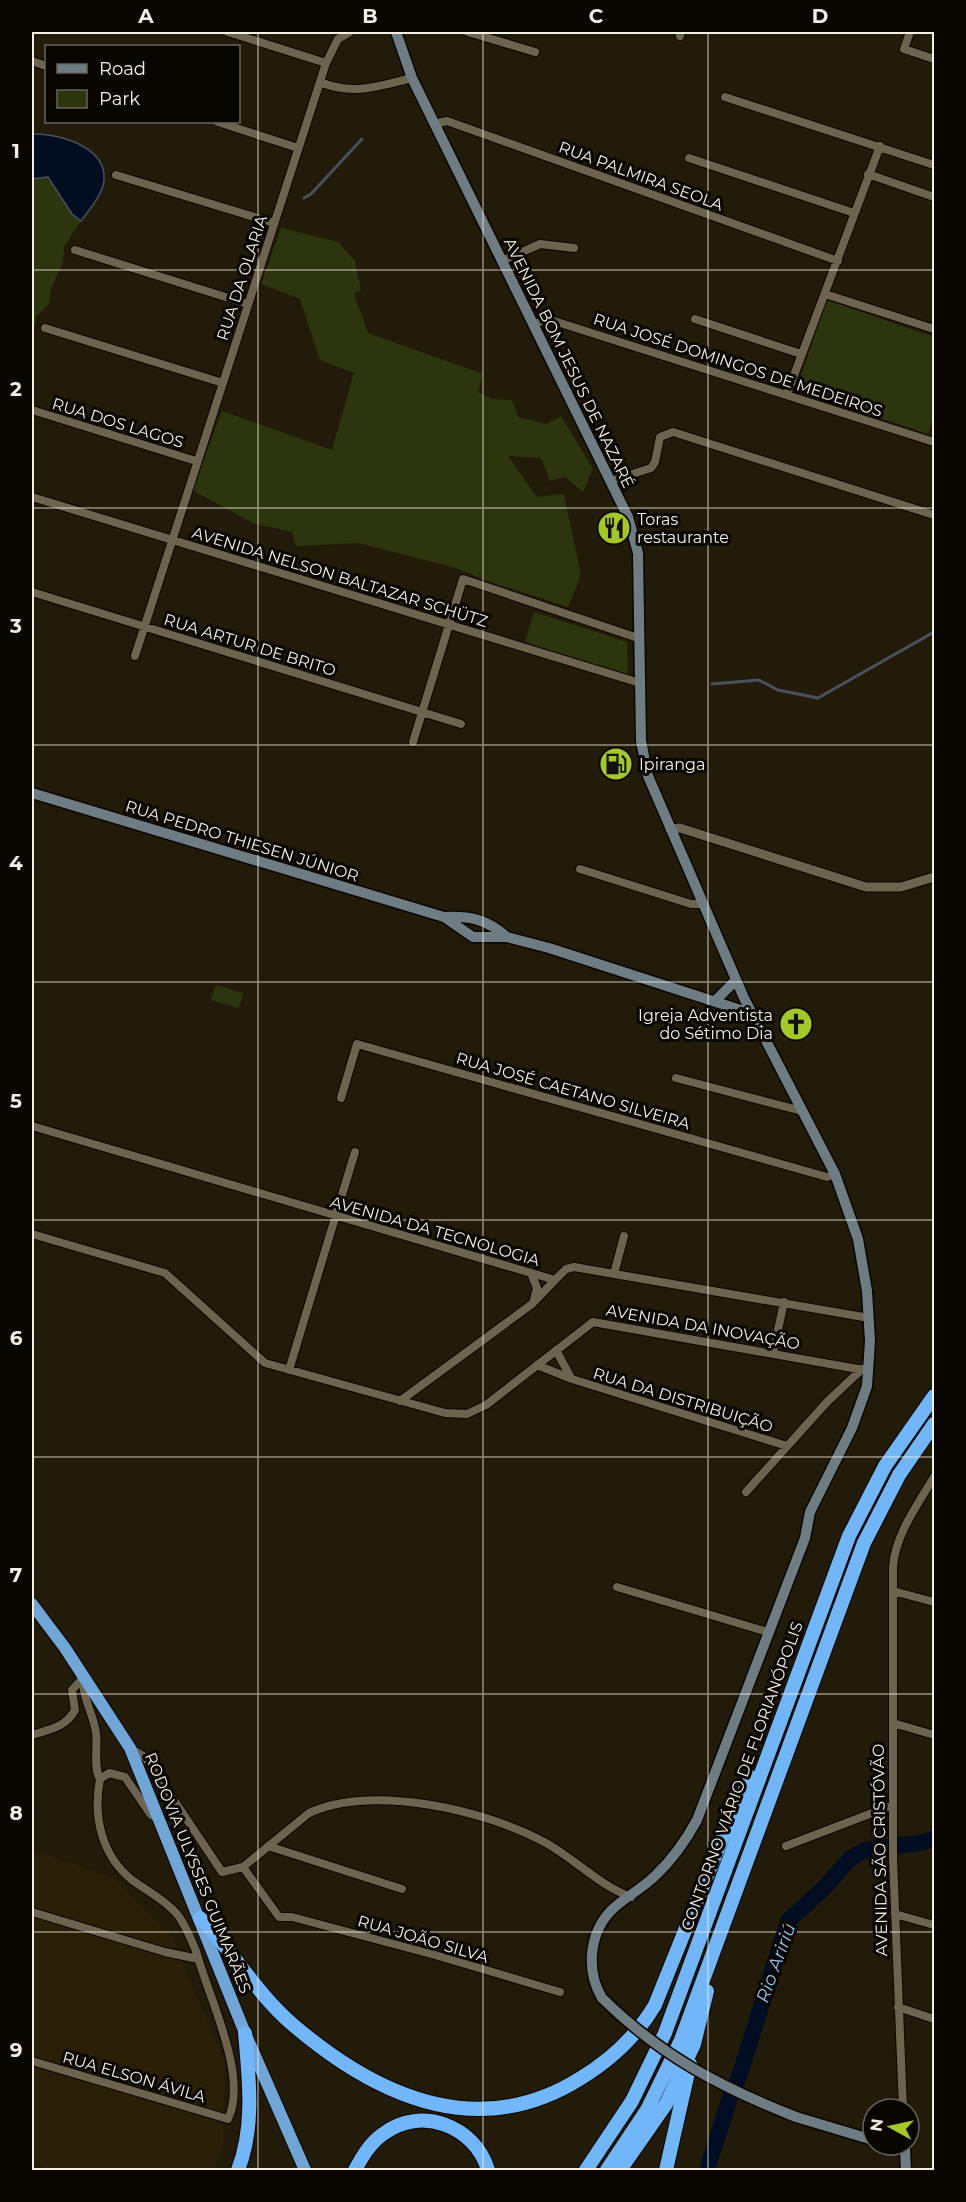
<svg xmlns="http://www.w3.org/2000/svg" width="966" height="2202" viewBox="0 0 966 2202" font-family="Montserrat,sans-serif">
<rect width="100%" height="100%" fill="#221b09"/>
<!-- built -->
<path fill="#2a2007" d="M32,1850L111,1877L171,1935L225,2063L223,2142L214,2170H52L32,2163Z"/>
<!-- green -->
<path fill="#2d350f" d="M47,177L72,214L81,221L64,247L63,262L51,289L49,304L36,317L32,343V179Z
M281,228L338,242L355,261L361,290L354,294L368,333L483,374L478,392L493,399L512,400L518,417L546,424L561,416L593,469L583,492L565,477L550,481L541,458L508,456L537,497L564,494L581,575L568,607L487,581L456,568L358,543L296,546L292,532L253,523L192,490L222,411L332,450L354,373L320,360L300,299L261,284Z
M827,300L934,337V414L928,434L796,390Z
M534,612L627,642L628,675L525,642Z
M216,985L243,993L239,1008L211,1000Z"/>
<!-- water -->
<path fill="#000d23" stroke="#4a515d" stroke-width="1.5" d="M32,134C57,133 106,146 104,179C104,193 89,210 81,221L72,214L48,177L32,179Z"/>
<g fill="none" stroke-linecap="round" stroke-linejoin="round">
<!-- stream -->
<path stroke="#4a515d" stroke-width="3" d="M304,198L311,194L362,139
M712,684L759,680L778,690L818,698L934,632"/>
<!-- river -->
<path stroke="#000d23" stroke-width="16" d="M707,2170L733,2088L739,2077L788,1921L823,1889L851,1858L865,1850L925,1842L934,1838"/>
<!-- minor casing -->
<g stroke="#0c0500" stroke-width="10">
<path id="minor" d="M228,32L326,63
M468,32L535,52
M910,32L904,49L934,59
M680,36L681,32
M32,61L46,66
M320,82C353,96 379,86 412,78
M725,97L934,165
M218,122L298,148
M434,124L447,121L838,261
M689,158L854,213
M868,174L934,197
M116,175L274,223
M75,250L248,304
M502,261L540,244L574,248
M825,294L934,329
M695,319L801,354
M533,324L546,320L554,321L934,442
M45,328L223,383
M787,394L880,146
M32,410L196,461
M611,481L651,468L655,462L660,437L673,432L934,515
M32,497L640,683
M32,592L461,724
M135,656L326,63L338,39L350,32
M413,742L463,579L638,638
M580,869L691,904H703
M676,1078L802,1111
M341,1098L357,1044L827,1177L835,1174
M32,1126L555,1280L566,1269L574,1267L869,1318
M32,1234L165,1273L265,1363L445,1413L467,1414L486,1405L593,1322L869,1371
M531,1273L537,1288L534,1300
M614,1274L624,1236
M556,1350L571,1378
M773,1353L784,1302
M537,1365L572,1379L787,1446
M289,1370L355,1152
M400,1401L532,1304L555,1280
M746,1492L827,1402L862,1369
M617,1587L768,1632
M893,1591L934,1602
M893,1723L934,1735
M32,1735C50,1729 65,1728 75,1710L72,1690L84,1677
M131,1749L145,1757L222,1872L243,1867L309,1813C374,1784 486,1810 546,1843C576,1860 599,1885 631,1897
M100,1779L109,1773L125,1777L151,1815L156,1817
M268,1846L402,1889
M786,1846L893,1805
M243,1867L279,1917H292L435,1955L560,1992
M32,1912L165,1952L198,1959
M895,1914L934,1925
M898,2007L934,2019
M32,2061L228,2119C249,2076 208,1996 196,1951C191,1939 185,1924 177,1914C164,1899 147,1891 132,1880C101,1855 93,1816 100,1779C93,1768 98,1746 96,1733C94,1715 81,1696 84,1679
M903,2109L893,1858V1567C895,1535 918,1504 934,1477"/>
</g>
<!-- tertiary casing -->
<g stroke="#0c0500" stroke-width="11">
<path id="tertiary" d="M670,829L680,828L866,887H901L934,877"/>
</g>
<!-- secondary casing -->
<g stroke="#0c0500" stroke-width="13">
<path id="secondary" d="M396,32L412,78L628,517L638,553L641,741L648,776L744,998L835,1174L858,1239L867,1291L870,1341L867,1386L852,1428L810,1512L805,1538L697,1820C686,1840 673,1859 656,1875C644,1887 629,1895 616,1906C589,1929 585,1969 602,1998
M32,793L444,917C471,916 486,919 507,937
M444,917L473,937H507L549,948L753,1014
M715,1001L736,980
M796,2117L873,2140
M889,2145L905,2150L906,2170"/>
</g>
<!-- trunk casing -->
<g stroke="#0c0500" stroke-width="14">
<path id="trunk" d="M32,1604L65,1648L130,1748L245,2033L305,2170"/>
</g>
<!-- motorway casing -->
<g stroke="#0c0500" stroke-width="16">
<path id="motorway" d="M200,1918C233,1951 256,1993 292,2024C376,2096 478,2143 581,2078C612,2059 636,2037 655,2005L725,1831L751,1777
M238,2170C255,2127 249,2078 245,2033
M355,2170C362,2157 370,2143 383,2134C421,2105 475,2126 488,2170
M586,2170L632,2101L665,2033L849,1536L885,1466L934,1396
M607,2170L647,2110L681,2040L864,1543L899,1475L934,1424
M620,2170L666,2104L694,2044L707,1991
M666,2170L690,2064"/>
</g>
<!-- minor -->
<use href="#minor" stroke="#6d6450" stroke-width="8"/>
<!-- tertiary -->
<use href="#tertiary" stroke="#6d6450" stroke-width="9"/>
<!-- secondary -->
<use href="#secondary" stroke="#6e7d83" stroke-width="10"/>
<!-- trunk -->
<use href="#trunk" stroke="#70a6d7" stroke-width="12"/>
<!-- motorway -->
<use href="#motorway" stroke="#71b6f9" stroke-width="14"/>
<!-- secondary-bridge casing -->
<g stroke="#0c0500" stroke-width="13" stroke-linecap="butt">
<path id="secondary-bridge" d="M602,1998C661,2056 720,2087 796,2117"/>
</g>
<!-- secondary-bridge -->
<use href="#secondary-bridge" stroke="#6e7d83" stroke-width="10"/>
</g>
<!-- grid -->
<path fill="none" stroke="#f5f0e5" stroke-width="1.5" stroke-opacity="0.55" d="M258,32V2170M483,32V2170M708,32V2170M32,270H934M32,508H934M32,745H934M32,982H934M32,1220H934M32,1457H934M32,1694H934M32,1932H934"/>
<!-- icons -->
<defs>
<g id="restaurant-disc" transform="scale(1.725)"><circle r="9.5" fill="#a4c825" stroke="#090602"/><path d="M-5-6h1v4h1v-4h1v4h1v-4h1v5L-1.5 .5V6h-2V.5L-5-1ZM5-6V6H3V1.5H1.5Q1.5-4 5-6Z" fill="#111"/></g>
<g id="fuel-disc" transform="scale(1.725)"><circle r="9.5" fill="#a4c825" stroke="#090602"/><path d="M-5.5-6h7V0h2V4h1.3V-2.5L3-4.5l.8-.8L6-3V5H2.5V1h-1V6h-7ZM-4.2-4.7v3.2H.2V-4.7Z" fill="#111"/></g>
<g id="church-disc" transform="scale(1.725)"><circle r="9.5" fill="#a4c825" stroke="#090602"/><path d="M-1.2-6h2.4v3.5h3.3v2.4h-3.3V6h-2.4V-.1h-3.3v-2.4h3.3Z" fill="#111"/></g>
</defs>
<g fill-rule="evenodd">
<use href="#restaurant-disc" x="614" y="528"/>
<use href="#fuel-disc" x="616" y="764"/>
<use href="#church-disc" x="796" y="1024"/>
</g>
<g text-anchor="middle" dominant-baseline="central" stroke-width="6" stroke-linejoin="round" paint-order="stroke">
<!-- street labels -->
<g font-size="16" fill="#f5f0e5" stroke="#090602">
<text transform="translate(641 176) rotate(20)">RUA PALMIRA SEOLA</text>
<text transform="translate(242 278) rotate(-72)">RUA DA OLARIA</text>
<text transform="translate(569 363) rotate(64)">AVENIDA BOM JESUS DE NAZARÉ</text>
<text transform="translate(738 365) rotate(18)">RUA JOSÉ DOMINGOS DE MEDEIROS</text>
<text transform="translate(118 423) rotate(17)">RUA DOS LAGOS</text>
<text transform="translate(340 577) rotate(17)">AVENIDA NELSON BALTAZAR SCHÜTZ</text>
<text transform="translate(250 645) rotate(17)">RUA ARTUR DE BRITO</text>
<text transform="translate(242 841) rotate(17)">RUA PEDRO THIESEN JÚNIOR</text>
<text transform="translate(573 1091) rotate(16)">RUA JOSÉ CAETANO SILVEIRA</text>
<text transform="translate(435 1231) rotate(16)">AVENIDA DA TECNOLOGIA</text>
<text transform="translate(703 1327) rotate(10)">AVENIDA DA INOVAÇÃO</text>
<text transform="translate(683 1400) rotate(17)">RUA DA DISTRIBUIÇÃO</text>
<text transform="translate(742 1776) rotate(-70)">CONTORNO VIÁRIO DE FLORIANÓPOLIS</text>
<text transform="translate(880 1850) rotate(-91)">AVENIDA SÃO CRISTÓVÃO</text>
<text transform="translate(198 1873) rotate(68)">RODOVIA ULYSSES GUIMARÃES</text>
<text transform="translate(423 1939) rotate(16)">RUA JOÃO SILVA</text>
<text transform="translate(134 2077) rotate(16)">RUA ELSON ÁVILA</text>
</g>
<!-- poi labels -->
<g font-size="16" fill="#f5f0e5" stroke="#090602" text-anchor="start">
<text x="637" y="519">Toras<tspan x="637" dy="18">restaurante</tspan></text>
<text x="639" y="764">Ipiranga</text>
<text x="773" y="1015" text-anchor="end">Igreja Adventista<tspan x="773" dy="18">do Sétimo Dia</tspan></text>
</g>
<!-- water labels -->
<g font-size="18" font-style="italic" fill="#92c2f9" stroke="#090602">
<text transform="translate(776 1963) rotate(-70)">Rio Aririú</text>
</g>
</g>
<!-- border -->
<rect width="966" height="2202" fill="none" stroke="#090602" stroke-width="66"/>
<!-- legend -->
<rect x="45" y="45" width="195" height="78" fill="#090602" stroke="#67645d" stroke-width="1.5"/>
<rect x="57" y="64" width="30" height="9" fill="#6e7d83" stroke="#67645d" stroke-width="1.5"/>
<text x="99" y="75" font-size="18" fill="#f5f0e5">Road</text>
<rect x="57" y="90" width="30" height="18" fill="#2d350f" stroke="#67645d" stroke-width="1.5"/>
<text x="99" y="105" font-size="18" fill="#f5f0e5">Park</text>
<!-- north arrow -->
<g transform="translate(891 2127) rotate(278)"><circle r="28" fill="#090602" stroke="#67645d" stroke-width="1.5"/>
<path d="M0-4.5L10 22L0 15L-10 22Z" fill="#a4c825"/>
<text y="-9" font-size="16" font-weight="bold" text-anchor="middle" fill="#f5f0e5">N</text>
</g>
<rect x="33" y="33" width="900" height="2136" fill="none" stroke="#f5f0e5" stroke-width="2"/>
<g font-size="20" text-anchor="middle" font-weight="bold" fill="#f5f0e5">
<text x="146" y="23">A</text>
<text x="370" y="23">B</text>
<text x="596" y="23">C</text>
<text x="820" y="23">D</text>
<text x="16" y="158">1</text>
<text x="16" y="396">2</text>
<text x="16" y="633">3</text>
<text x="16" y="870">4</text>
<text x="16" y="1108">5</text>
<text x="16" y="1345">6</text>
<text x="16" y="1582">7</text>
<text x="16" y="1820">8</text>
<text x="16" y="2057">9</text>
</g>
</svg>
